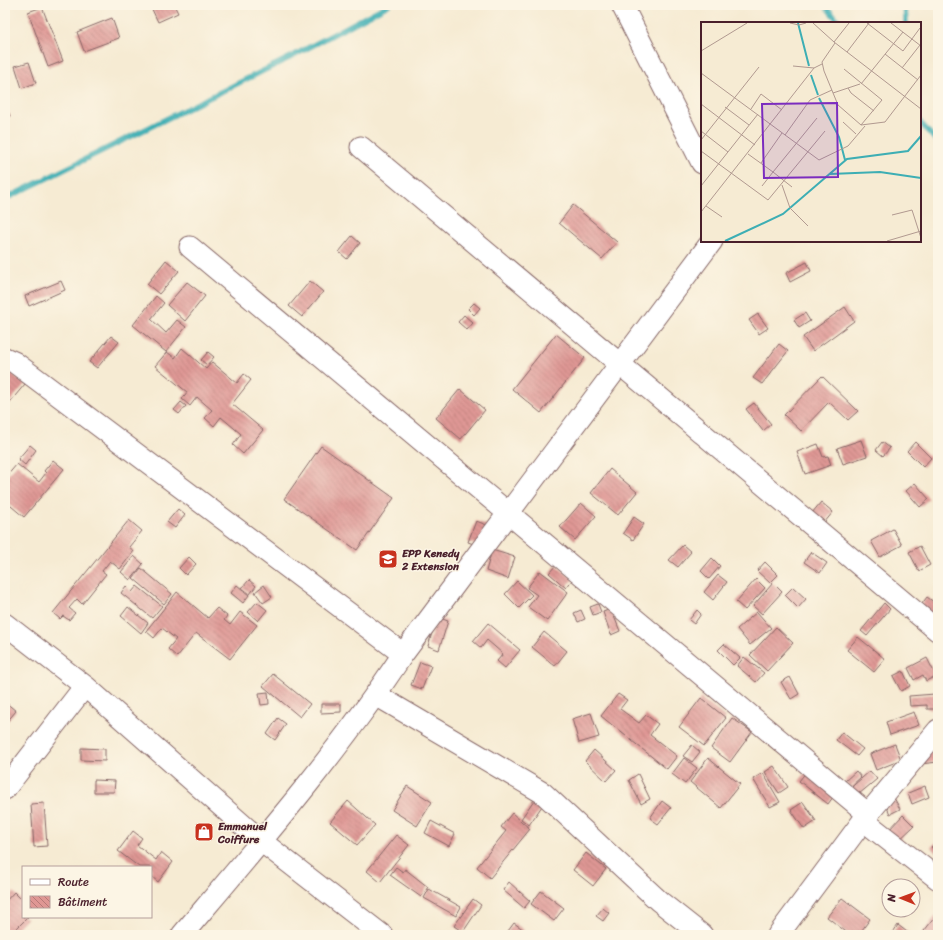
<svg xmlns="http://www.w3.org/2000/svg" width="943" height="940" viewBox="0 0 943 940" font-family="Sriracha,sans-serif">
<defs>
<pattern id="building-back-hatch" width="6" height="6" patternUnits="userSpaceOnUse"><rect width="6" height="6" fill="#df9794"/><path d="M-1 5l2 2M0 0l6 6M5-1l2 2" fill="none" stroke="#b77b79"/></pattern>
</defs>
<rect width="100%" height="100%" fill="#fcf5e5"/>
<filter id="ink" filterUnits="userSpaceOnUse"><feTurbulence type="fractalNoise" baseFrequency=".025" numOctaves="2"/><feDisplacementMap in="SourceGraphic" scale="8" xChannelSelector="R" yChannelSelector="G"/><feConvolveMatrix kernelMatrix="1 2 1 2 8 2 1 2 1" color-interpolation-filters="sRGB"/></filter>
<filter id="wash" filterUnits="userSpaceOnUse"><feTurbulence type="fractalNoise" baseFrequency=".012" numOctaves="4" result="noise"/><feDisplacementMap in="SourceGraphic" scale="16" xChannelSelector="R" yChannelSelector="G"/><feGaussianBlur stdDeviation="0.9" result="paint"/><feColorMatrix in="noise" values="0 0 0 0 0 0 0 0 0 0 0 0 0 0 0 0 0 1.4 0 .05"/><feComposite in="paint" operator="in"/></filter>
<g filter="url(#wash)">
<rect width="100%" height="100%" fill="#f6ebd3"/>
<g fill="none" stroke-linecap="round" stroke-linejoin="round">
<!-- stream -->
<path stroke="#3daeb4" stroke-width="5.5" d="M825,5L840,23
M905,5L906,23
M920,122L938,143
M5,199L291,57L388,5"/>
</g>
<g id="blocks">
<!-- building -->
<path fill="url(#building-back-hatch)" d="M150,5H174L178,13L158,22Z
M42,7L63,61L48,67L28,12Z
M112,18L119,38L84,51L77,32Z
M29,62L36,83L22,88L15,66Z
M5,104L10,116L5,118Z
M573,205L617,242L602,259L559,223Z
M352,236L360,243L347,259L339,252Z
M166,260L179,271L159,294L147,284Z
M807,262L811,271L790,282L786,273Z
M61,281L65,290L29,306L25,296Z
M310,281L323,292L302,317L289,306Z
M187,282L205,296L185,321L167,305Z
M156,296L164,303L151,319L166,333L177,320L186,327L166,352L133,325Z
M474,303L480,308L474,315L468,309Z
M845,307L854,321L813,351L803,337Z
M805,313L810,321L799,328L794,320Z
M758,314L768,328L759,334L749,320Z
M464,315L473,323L467,330L458,322Z
M556,334L585,358L541,413L512,389Z
M111,336L119,342L97,368L89,362Z
M779,344L788,351L762,384L753,378Z
M182,348L206,369L212,362L237,383L244,374L251,380L232,404L263,430L243,454L233,445L241,434L221,417L214,426L205,418L212,410L197,397L190,406L182,399L187,392L155,366L167,352L175,358Z
M208,352L214,357L207,365L201,360Z
M8,370L25,384L5,408V374Z
M822,376L858,411L848,420L829,402L801,431L784,415Z
M460,389L485,410L461,439L436,418Z
M181,402L186,406L179,414L174,410Z
M754,403L771,424L763,431L746,409Z
M861,440L867,456L843,464L837,448Z
M882,442L890,448L883,456L876,450Z
M915,442L931,458L923,467L907,451Z
M818,444L823,457L828,456L831,465L805,474L797,452Z
M30,445L36,450L25,465L18,459Z
M321,446L394,498L357,550L284,499Z
M53,460L64,469L24,517L5,501V475L6,477L17,464L39,482L46,473L44,471Z
M610,469L637,492L618,515L591,493Z
M915,483L929,499L920,507L906,491Z
M821,502L833,512L815,534L803,524Z
M581,503L596,516L575,540L560,527Z
M178,509L185,515L175,528L167,522Z
M634,517L644,524L633,540L623,533Z
M129,520L142,531L129,547L134,551L120,569L110,561L102,571L106,574L82,604L77,599L69,608L75,613L69,620L63,616L60,619L53,613Z
M476,521L487,525L479,546L468,542Z
M893,529L902,545L880,557L871,541Z
M683,545L691,552L678,567L669,560Z
M920,546L930,565L919,571L909,552Z
M492,550L515,557L508,579L486,571Z
M811,552L827,563L820,573L804,562Z
M134,556L143,564L130,580L121,572Z
M189,557L196,564L186,575L179,568Z
M712,558L720,566L709,579L701,571Z
M765,562L778,575L770,583L757,571Z
M556,565L573,579L566,588L549,573Z
M141,568L172,594L164,604L133,578Z
M540,571L568,592L547,621L528,607L537,595L527,588Z
M718,575L727,582L713,600L704,592Z
M756,579L765,588L745,610L736,602Z
M249,580L256,586L250,594L242,588Z
M517,581L532,595L519,608L505,594Z
M773,583L782,592L762,614L753,606Z
M237,585L249,595L243,603L231,593Z
M264,585L272,597L263,603L255,592Z
M126,586L132,592L137,586L162,606L152,618L121,593Z
M793,587L806,599L798,608L785,595Z
M177,592L208,618L217,608L227,616L224,620L230,625L240,612L257,625L230,659L196,633L177,657L168,649L176,639L162,628L154,638L146,631Z
M927,597L938,605V612L932,619L918,609Z
M257,602L267,610L258,621L248,612Z
M884,603L890,609L867,636L861,631Z
M598,604L601,612L593,615L590,607Z
M128,607L148,623L141,633L121,616Z
M611,609L620,631L611,635L603,612Z
M581,610L585,619L578,622L574,613Z
M697,610L701,614L694,624L689,620Z
M757,612L771,628L750,645L737,629Z
M437,617L448,621L439,650L428,646Z
M488,623L520,650L505,668L497,661L503,654L487,640L481,648L473,641Z
M776,627L793,643L767,671L750,655Z
M544,632L567,651L555,666L532,647Z
M858,637L885,659L874,672L847,650Z
M724,644L740,658L733,665L718,650Z
M744,657L764,673L756,682L737,666Z
M927,658L936,676L926,681L923,675L914,680L908,668Z
M420,662L431,666L422,689L411,685Z
M903,671L910,686L901,691L893,676Z
M273,674L310,704L300,717L263,686Z
M790,677L799,694L791,699L781,682Z
M268,692L269,704L261,705L259,693Z
M618,694L627,700L620,709L639,723L646,715L658,724L650,735L677,756L667,769L601,716Z
M935,694L936,709H927V705L910,706L909,696Z
M701,698L726,718L704,746L679,727Z
M5,702L16,711L5,724Z
M321,704H341V712L321,713Z
M914,712L919,725L890,735L886,722Z
M591,713L599,737L579,743L572,719Z
M278,718L286,724L275,740L267,734Z
M732,718L752,732L730,762L711,748Z
M842,732L863,749L857,756L836,740Z
M895,744L901,760L876,770L870,754Z
M692,745L700,752L692,762L683,756Z
M81,748L105,749V761L81,760Z
M594,750L616,770L606,781L585,761Z
M938,751V762L920,764L918,754Z
M684,758L697,768L685,784L672,774Z
M708,758L740,784L721,808L690,782Z
M774,766L788,787L779,793L765,772Z
M807,771L836,793L828,804L799,781Z
M856,771L861,777L850,787L845,781Z
M870,771L877,779L853,799L847,791Z
M763,773L780,802L770,807L753,779Z
M638,774L650,799L641,804L629,780Z
M94,780L115,781L114,792H94Z
M407,786L432,802L417,826L392,810Z
M925,786L929,797L912,804L908,793Z
M892,794L900,809L890,814L883,799Z
M534,800L542,806L529,825L521,819Z
M348,801L375,825L357,845L330,822Z
M662,801L671,808L658,824L650,818Z
M803,802L816,821L804,829L791,810Z
M44,803L47,846L34,847L31,804Z
M512,813L530,829L490,878L477,867L506,831L501,827Z
M903,815L914,826L897,842L887,832Z
M431,821L455,834L449,846L425,833Z
M133,831L142,838L137,845L156,860L161,852L173,862L158,882L151,876V867H139L118,851Z
M396,835L409,845L380,882L367,871Z
M938,841V855L931,847Z
M586,853L606,869L593,886L573,870Z
M396,867L403,872L405,869L428,887L421,897L390,875Z
M509,882L530,901L524,908L503,890Z
M429,889L461,907L456,916L424,898Z
M541,891L564,908L554,921L531,904Z
M14,892L23,901V917H28L10,935H5V902Z
M842,898L870,919L862,930L868,935H850L827,917Z
M473,899L481,905L463,932L454,926Z
M603,908L609,913L603,921L596,916Z
M938,913V934L921,935Z
M514,923L524,930L521,935H505Z
M898,925L911,935H891Z
M24,933L39,934V935H24Z"/>
</g>
</g>
<g filter="url(#ink)">
<use href="#blocks" fill-opacity="0" stroke="#866666" stroke-width="1"/>
<g fill="none" stroke-linecap="round" stroke-linejoin="round">
<!-- minor casing -->
<g stroke="#866666" stroke-width="23">
<path id="minor" d="M622,5L702,163
M361,147L938,631
M190,247L868,814L778,935
M5,358L14,362L403,654
M5,624L85,686L261,841L382,935
M376,695L543,793L659,901L702,935
M5,789L85,686
M868,814L938,730
M863,820L938,879
M182,935C259,844 338,753 403,654L712,241"/>
</g>
<!-- minor -->
<use href="#minor" stroke="#fff" stroke-width="21"/>
</g>
</g>
<!-- icons -->
<defs>
<g id="school-square" transform="scale(1)"><rect x="-9" y="-9" width="18" height="18" rx="4" fill="#c8321e" stroke="#fcf5e5"/><path d="M0-5L7-2L0 1L-7-2ZM-4 1L0 2.5L4 1V4Q0 6-4 4Z" fill="#fff"/></g>
<g id="shop-square" transform="scale(1)"><rect x="-9" y="-9" width="18" height="18" rx="4" fill="#c8321e" stroke="#fcf5e5"/><path d="M-5-2.5h2.3a2.7 3.5 0 0 1 5.4 0H5L5.5 6h-11ZM-1.5-2.5h3a1.5 2.3 0 0 0-3 0Z" fill="#fff"/></g>
</defs>
<g fill-rule="evenodd">
<use href="#school-square" x="388" y="559"/>
<use href="#shop-square" x="204" y="832"/>
</g>
<g text-anchor="middle" dominant-baseline="central" stroke-width="3" stroke-linejoin="round" paint-order="stroke">
<!-- poi labels -->
<g font-size="11" font-weight="bold" fill="#4a1f2b" stroke="#fcf5e5" text-anchor="start">
<text x="402" y="553">EPP Kenedy<tspan x="402" dy="13">2 Extension</tspan></text>
<text x="218" y="826">Emmanuel<tspan x="218" dy="13">Coiffure</tspan></text>
</g>
</g>
<!-- overview -->
<g transform="translate(701 22)">
<rect width="220" height="220" fill="#f6ebd3"/>
<path fill="none" stroke="#3daeb4" stroke-width="2" d="M97,1L108,44M110,53L117,73M118,76L138,115L144,138M129,152L179,150L220,156M24,219L82,192L146,137L207,129L220,114"/>
<path fill="none" stroke="#b19990" stroke-width="1" d="M89,1L98,3L105,1M112,1L133,20M148,1L133,20L220,87M166,1L202,29L219,6M190,1L220,24M134,21L121,40L123,49L137,83L160,103L184,100L220,53M0,29L46,1M146,30L168,1M184,32L217,58M92,44L113,46L121,42M201,46L219,23M143,47L181,78L160,103M0,51L118,138L147,124L164,104M160,62L202,10M147,66L150,71L173,89M132,71L159,62M0,82L54,123M24,85L48,103M50,87L60,72L81,88M142,100L155,112M0,109L27,130M84,113L109,78L131,68M0,118L58,45M0,129L67,178L124,109M47,132L72,150L116,96M60,141L81,111M72,150L91,165M81,163L89,186L107,204M0,164L57,92M61,164L72,150M5,184L21,195M0,190L113,46M191,193L211,188L220,216M186,219L220,209"/>
<path fill="#7b2cbf" fill-opacity="0.15" stroke="#7b2cbf" stroke-width="2" d="M136,81L137,155L63,156L61,82Z"/>
<rect width="220" height="220" fill="none" stroke="#4a1f2b" stroke-width="2"/>
</g>
<!-- margin -->
<rect width="943" height="940" fill="none" stroke="#fcf5e5" stroke-width="20"/>
<!-- legend -->
<rect x="22" y="866" width="130" height="52" fill="#fcf5e5" stroke="#b59f9b"/>
<rect x="30" y="879" width="20" height="6" fill="#ffffff" stroke="#b59f9b"/>
<text x="58" y="886" font-size="12" fill="#4a1f2b">Route</text>
<rect x="30" y="896" width="20" height="12" fill="url(#building-back-hatch)" stroke="#b59f9b"/>
<text x="58" y="906" font-size="12" fill="#4a1f2b">Bâtiment</text>
<!-- north arrow -->
<g transform="translate(901 898) rotate(271)"><circle r="19" fill="#fcf5e5" stroke="#b59f9b"/>
<path d="M0-3L7 15L0 10L-7 15Z" fill="#c8321e"/>
<text y="-6" font-size="11" font-weight="bold" text-anchor="middle" fill="#4a1f2b">N</text>
</g>
</svg>
